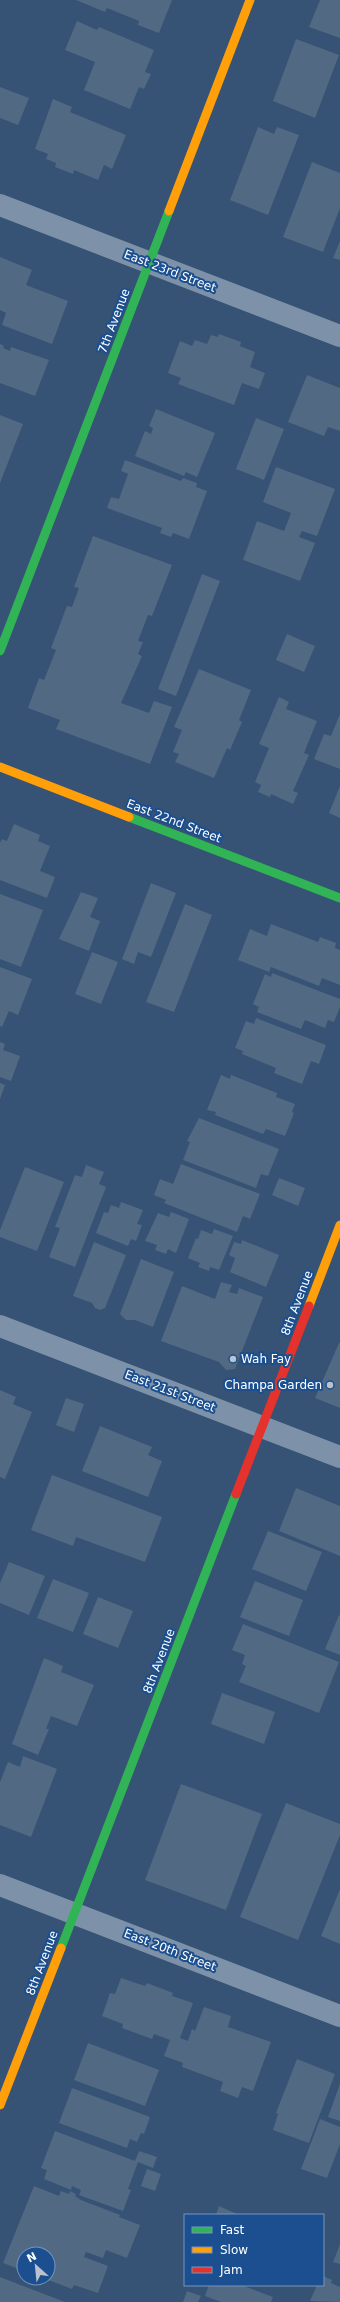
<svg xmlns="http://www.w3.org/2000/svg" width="340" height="2302" viewBox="0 0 340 2302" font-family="'DejaVu Sans',sans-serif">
<rect width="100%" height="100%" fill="#365274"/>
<!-- building -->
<path fill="#526984" d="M76,0H172L159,33L138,25L139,21L107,8L105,12Z
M320,0H340V38L309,27Z
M77,21L97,30L99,27L154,50L145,72L151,74L144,89L139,87L130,109L84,90L95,62L65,50Z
M296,39L339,55L315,118L273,101Z
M0,87L29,98L18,125L0,118Z
M53,99L72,107L70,112L126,135L112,169L104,165L98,180L74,170L73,174L55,167L56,163L46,159L48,154L35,149Z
M258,127L274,134L277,127L299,135L268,215L230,200Z
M312,162L340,173V208L323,252L283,237Z
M340,241V260L333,258Z
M0,257L32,270L26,285L68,301L52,344L2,325L6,313L0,310Z
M219,334L241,342L240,346L255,352L250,367L265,373L259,389L242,383L234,405L178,384L181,378L168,373L180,341L192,346L195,340L207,344L211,335L218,337Z
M0,344L4,346L3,348L10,351L11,347L49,360L35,396L0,383Z
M307,375L340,388V431L328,427L324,436L288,422Z
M156,409L215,433L197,477L186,472L184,476L135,456L145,431L151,434L153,428L149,426Z
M0,415L23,424L0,483Z
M256,418L284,429L264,480L236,469Z
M125,460L181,481L183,478L197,483L196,487L207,491L189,539L173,533L171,537L160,533L162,528L107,508L111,497L119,499L128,474L121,471Z
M276,467L335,489L317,536L302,531L299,537L315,543L300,581L243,560L257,521L284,531L291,513L263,502Z
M93,536L172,565L152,616L148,615L138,641L143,642L138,654L142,656L121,703L149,713L154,701L172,707L150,764L56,729L60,720L28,708L39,678L44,680L56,650L51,648L67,606L72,607L79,588L74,587Z
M202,574L220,581L176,696L158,689Z
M287,634L315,646L304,672L276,660Z
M199,669L251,690L239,720L242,722L230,750L227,748L214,778L175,762L179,754L173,752L182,730L174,727Z
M279,697L289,702L286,709L317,721L304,753L309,755L293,791L298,793L293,804L271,794L270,797L258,792L261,785L255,782L269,748L259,744Z
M340,714V769L314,759L324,734L331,736Z
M340,786V818L329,813Z
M14,824L40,835L38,841L50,846L40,871L55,877L47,898L0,880V843L2,839L7,841Z
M151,883L176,893L151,957L138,952L134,964L122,959Z
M81,892L98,898L90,917L100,921L89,951L59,939Z
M0,894L43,910L21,967L0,959Z
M185,904L212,915L174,1012L146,1002Z
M271,924L318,942L320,937L336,943L335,948L340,950V985L322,978L319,986L271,967L269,972L238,960L250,929L267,936Z
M92,952L118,962L101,1004L75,994Z
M0,967L32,979L18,1015L9,1011L2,1027L0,1026Z
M272,973L340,999V1007L334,1022L328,1020L325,1028L305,1020L301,1029L257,1012L259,1007L253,1004L265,974L271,977Z
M256,1018L326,1045L319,1064L311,1061L302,1084L274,1073L276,1068L242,1054L243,1051L235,1048L246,1021L254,1024Z
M0,1042L5,1044L3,1050L20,1056L11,1081L0,1077Z
M221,1075L230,1079L231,1075L277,1093L276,1097L295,1104L292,1112L294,1113L285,1136L266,1129L263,1134L215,1115L216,1112L207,1110Z
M0,1083L5,1085L0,1099Z
M199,1118L279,1149L268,1176L261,1174L256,1188L183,1160L190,1142L187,1141Z
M181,1164L260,1194L250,1219L243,1216L237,1232L164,1203L166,1200L154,1195L160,1179L173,1184Z
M86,1165L104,1172L99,1184L106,1187L75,1267L49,1257L60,1228L55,1227L75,1175L82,1177Z
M25,1167L64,1182L37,1251L0,1237V1230Z
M279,1178L305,1188L298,1206L272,1195Z
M121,1202L143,1210L137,1224L142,1225L136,1241L131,1239L128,1246L96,1233L104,1212L108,1213L111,1205L119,1208Z
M171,1212L189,1219L176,1253L168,1249L166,1254L155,1250L157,1245L145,1241L158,1213L169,1217Z
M214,1229L233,1236L219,1270L210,1267L209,1271L198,1267L200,1263L188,1258L196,1238L198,1239L201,1230L212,1234Z
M242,1240L279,1255L266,1287L230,1272L235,1258L229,1255L234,1242L241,1244Z
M94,1242L126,1255L105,1308L100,1310L95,1308L92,1303L73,1296Z
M141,1259L174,1272L153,1327L135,1320H126L120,1314Z
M221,1282L232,1285L229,1292L237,1294L239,1288L263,1297L235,1369L226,1370L219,1362L161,1341L182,1286L215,1299Z
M339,1343H340V1408L315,1398Z
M0,1390L16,1397L13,1404L32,1412L5,1479L0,1477Z
M66,1398L84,1404L74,1432L56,1425Z
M100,1426L152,1447L148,1455L162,1461L148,1497L82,1471Z
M52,1475L162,1517L145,1562L76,1537L73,1546L31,1530Z
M296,1488L340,1506V1556L279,1531Z
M268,1531L322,1552L306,1591L252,1569Z
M9,1562L45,1576L29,1615L0,1603V1583Z
M53,1579L89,1593L73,1632L37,1618Z
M255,1581L303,1600L289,1636L240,1617Z
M98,1597L133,1611L118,1648L83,1634Z
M339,1615L340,1616V1655L325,1649Z
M243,1624L339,1662L319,1713L239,1682L246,1666L242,1664L245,1655L232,1650Z
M44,1658L63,1666L61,1672L94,1685L77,1726L51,1716L46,1729H49L38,1755L12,1744Z
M222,1693L275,1712L264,1744L211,1724Z
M23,1756L57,1769L31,1837L0,1825V1782L8,1762L20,1767Z
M181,1784L262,1814L226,1910L145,1880Z
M286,1803L340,1824V1835L298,1940L240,1917Z
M340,1889V1944L321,1936Z
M121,1978L145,1986L147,1983L173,1993L172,1996L193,2003L180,2038L188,2041L192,2029L195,2031L204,2007L231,2016L228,2027L271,2042L253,2091L242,2087L238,2098L220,2091L223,2082L182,2067L183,2063L164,2056L170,2040L154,2034L152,2039L122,2028L123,2024L102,2016L110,1993L115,1994Z
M88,2043L159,2070L145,2106L74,2080Z
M297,2059L335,2074L309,2143L273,2130L278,2114L276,2113Z
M340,2084V2121L328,2117Z
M72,2088L150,2117L144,2134L141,2133L137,2142L130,2139L127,2148L59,2123Z
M320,2119L340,2127V2144L327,2178L301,2169Z
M55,2131L135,2161L139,2151L157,2157L153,2168L138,2162L128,2189L131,2190L123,2211L79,2195L81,2190L72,2186L71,2190L44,2179L47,2170L41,2168Z
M147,2169L161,2174L155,2191L141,2186Z
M34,2186L59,2196L61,2191L69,2194L70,2191L76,2194L75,2196L81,2200L120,2215L119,2217L140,2225L127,2258L106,2250L103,2258L86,2252L84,2257L108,2266L98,2293L74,2285L72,2289L43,2278H48V2254H24V2271L3,2263Z
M219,2206L239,2215H216Z
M340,2244V2264L333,2262Z
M323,2276L332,2280L331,2283L340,2287V2302L310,2301L317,2285H323Z
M0,2277L65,2302H0Z
M209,2285H241L273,2297L271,2302H221L205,2296Z
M187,2291L201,2296L198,2302H183Z"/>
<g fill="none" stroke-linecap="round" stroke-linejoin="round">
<!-- street -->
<path stroke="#7d92a8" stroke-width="22" d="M0,205L340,336
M0,1326L340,1457
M0,1885L340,2016"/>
<!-- fast -->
<path stroke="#30b455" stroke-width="9" d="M0,651L169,211
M129,817L340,898
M61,1948L236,1494"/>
<!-- slow -->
<path stroke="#ff9f0a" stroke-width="9" d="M169,211L250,0
M0,767L129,817
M309,1306L340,1225
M0,2105L61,1948"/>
<!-- jam -->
<path stroke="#e5322d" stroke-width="9" d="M236,1494L309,1306"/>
</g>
<!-- markers -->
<g fill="#b9c2ce" stroke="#1b4f8f" stroke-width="1.5">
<circle cx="233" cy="1359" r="4"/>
<circle cx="330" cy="1385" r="4"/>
</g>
<g text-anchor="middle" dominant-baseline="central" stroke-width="4" stroke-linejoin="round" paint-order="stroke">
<!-- street labels -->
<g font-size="12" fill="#fff" stroke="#1b4f8f">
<text transform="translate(170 271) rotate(21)">East 23rd Street</text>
<text transform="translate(114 321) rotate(-69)">7th Avenue</text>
<text transform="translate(174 821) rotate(21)">East 22nd Street</text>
<text transform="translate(297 1303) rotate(-69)">8th Avenue</text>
<text transform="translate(170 1391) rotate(21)">East 21st Street</text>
<text transform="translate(159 1661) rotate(-69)">8th Avenue</text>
<text transform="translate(170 1950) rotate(21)">East 20th Street</text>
<text transform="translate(42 1963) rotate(-69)">8th Avenue</text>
</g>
<!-- poi labels -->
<g font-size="12" fill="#fff" stroke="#1b4f8f" text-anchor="start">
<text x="241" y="1359">Wah Fay</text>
<text x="322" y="1385" text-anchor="end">Champa Garden</text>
</g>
</g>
<!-- legend -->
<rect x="184" y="2214" width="140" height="72" fill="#1b4f8f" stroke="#7695bc"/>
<rect x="192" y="2227" width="20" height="6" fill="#30b455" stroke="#7695bc"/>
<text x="220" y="2234" font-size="12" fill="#ffffff">Fast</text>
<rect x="192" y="2247" width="20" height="6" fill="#ff9f0a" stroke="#7695bc"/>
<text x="220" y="2254" font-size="12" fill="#ffffff">Slow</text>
<rect x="192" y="2267" width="20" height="6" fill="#e5322d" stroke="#7695bc"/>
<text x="220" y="2274" font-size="12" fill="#ffffff">Jam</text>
<!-- north arrow -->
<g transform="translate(36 2266) rotate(333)"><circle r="19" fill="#1b4f8f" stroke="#7695bc"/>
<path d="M0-3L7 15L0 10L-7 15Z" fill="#b9c2ce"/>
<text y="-6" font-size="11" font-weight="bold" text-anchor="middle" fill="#ffffff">N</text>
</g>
</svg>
